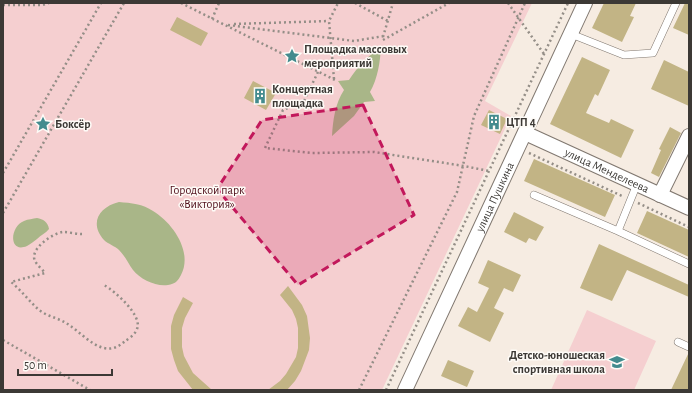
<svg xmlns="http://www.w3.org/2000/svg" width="692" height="393" viewBox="0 0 692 393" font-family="'Alegreya Sans',sans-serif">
<rect width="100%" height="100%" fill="#f6ece2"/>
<!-- green -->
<path fill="#f5cfd0" d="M3,3H532L485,101L511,116L382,390H3Z
M587,310L656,341L634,390H551Z"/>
<!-- water -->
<path fill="#a9b688" d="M381,47C380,62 378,78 370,92L375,101L364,102L354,116L332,136C333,120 335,104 344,90L338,81L349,80C358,66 368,56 381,47Z
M119,202C131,203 143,204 153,211C173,223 193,252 181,275C178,281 175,284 168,285C156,287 140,279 133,270C128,263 125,256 119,250C115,246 108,244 104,240C89,223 99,207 119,202Z
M37,218C43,219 48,222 49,229C46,233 41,235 37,239C34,241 31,244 27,246C8,254 10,226 24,221C28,219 33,219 37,218Z"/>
<!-- building -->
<path fill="#c2b485" d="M604,3H636L630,16L634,17L622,42L592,28Z
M685,3H689V35L673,28Z
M177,17L208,33L201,46L170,30Z
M582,57L610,70L598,96L595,94L586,113L609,123L611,119L634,130L621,158L550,124Z
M664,60L689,72V106L651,89Z
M253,81L276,93L266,110L244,98Z
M489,110L507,119L500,134L481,125Z
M670,127L681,133L659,177L651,173L661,150L659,149Z
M534,159L615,195L605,217L524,181Z
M647,211L689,230V257L637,233Z
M514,212L544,227L536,241L529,238L526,243L504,232Z
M599,244L689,285V297L627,270L612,301L580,288Z
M488,260L521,275L513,292L504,288L494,308L504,313L490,342L458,326L468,307L477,312L489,288L478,283Z
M288,286L302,305L307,316L310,338L309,350L301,371L295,381L287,390H268L280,381L286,374L296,357L298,348V328L296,319L292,310L280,295Z
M183,297L193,303L185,318L182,328V347L184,356L193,373L212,390H193L178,371L174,360L171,349V326L174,315Z
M689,352V390H671Z
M448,360L474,371L467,387L441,376Z"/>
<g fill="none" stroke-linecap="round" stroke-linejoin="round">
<!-- lane casing -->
<g stroke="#817870" stroke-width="8">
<path id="lane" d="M571,34L624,55L653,53L676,3
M534,195L618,231L689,264
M618,231L637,184
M678,342L689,347"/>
</g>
<!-- street casing -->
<g stroke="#817870" stroke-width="16">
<g id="street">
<path id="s1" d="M525,133L689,208"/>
<path d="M660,195L689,136"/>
<path id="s2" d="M405,390L585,3"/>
</g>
</g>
<!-- path -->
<path stroke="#948e87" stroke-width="2.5" stroke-dasharray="2 3" stroke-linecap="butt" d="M181,3L337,81
M355,3L388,21
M508,3L544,54
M3,5H42L49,3
M212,19L219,3
M234,24L329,21
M228,25L354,41L384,36
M383,37L393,3
M383,40L449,3
M318,72L304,101L283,110L265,148L312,153L374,152L464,166L489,171
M334,79L329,21L338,3
M529,153L622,196
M3,173L101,3
M638,203L689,227
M3,213L124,3
M82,234C76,234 69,232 63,232C53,233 29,249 35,261C37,265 42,269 45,273L11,282C21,290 29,301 39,310C48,317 60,318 69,325C80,332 91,345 104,348C112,350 118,347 124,342C128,339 135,335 137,329C143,316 115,291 104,285
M3,340L90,390
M359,390L457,192L474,116L525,3
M386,390L568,3"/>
<!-- lane -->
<use href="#lane" stroke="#fff" stroke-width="7"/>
<!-- street -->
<use href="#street" stroke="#fff" stroke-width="14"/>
</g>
<!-- marked area -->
<path fill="#c2185b" fill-opacity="0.2" stroke="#c2185b" stroke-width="3" stroke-dasharray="8 5" stroke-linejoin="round" d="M363,105L414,215L298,285L217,189L262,120Z"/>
<!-- icons -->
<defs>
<g id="sight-bare" transform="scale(1.2)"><path d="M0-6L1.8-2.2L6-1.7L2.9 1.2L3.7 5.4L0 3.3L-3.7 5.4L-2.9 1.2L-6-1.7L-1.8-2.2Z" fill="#438b8e" stroke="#fefbf7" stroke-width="2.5" paint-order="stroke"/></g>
<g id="building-bare" transform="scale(1.2)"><path d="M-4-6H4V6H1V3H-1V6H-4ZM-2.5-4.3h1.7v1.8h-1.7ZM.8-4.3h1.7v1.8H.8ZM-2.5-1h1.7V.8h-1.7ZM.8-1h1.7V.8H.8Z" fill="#438b8e" stroke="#fefbf7" stroke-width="2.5" paint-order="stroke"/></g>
<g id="school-bare" transform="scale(1.2)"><path d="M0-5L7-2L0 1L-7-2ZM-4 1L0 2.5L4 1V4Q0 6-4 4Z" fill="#438b8e" stroke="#fefbf7" stroke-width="2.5" paint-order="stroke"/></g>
</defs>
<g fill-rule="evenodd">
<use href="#sight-bare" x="292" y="56"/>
<use href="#building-bare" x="260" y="96"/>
<use href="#building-bare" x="494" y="122"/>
<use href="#sight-bare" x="43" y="124"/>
<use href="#school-bare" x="617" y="362"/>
</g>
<g text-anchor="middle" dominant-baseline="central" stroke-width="3" stroke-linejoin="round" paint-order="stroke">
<!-- poi labels -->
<g font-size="12" font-weight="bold" fill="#3c3935" stroke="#fefbf7" text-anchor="start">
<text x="304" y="49">Площадка массовых<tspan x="304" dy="14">мероприятий</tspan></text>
<text x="272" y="89">Концертная<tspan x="272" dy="14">площадка</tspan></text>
<text x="506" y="122">ЦТП 4</text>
<text x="55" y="124">Боксёр</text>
<text x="605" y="355" text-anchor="end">Детско-юношеская<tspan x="605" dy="14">спортивная школа</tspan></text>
</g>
<!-- street labels -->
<g font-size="12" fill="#3c3935" stroke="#fefbf7">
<text stroke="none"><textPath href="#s1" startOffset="90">улица Менделеева</textPath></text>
<text stroke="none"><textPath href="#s2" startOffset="213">улица Пушкина</textPath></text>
</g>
<!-- park labels -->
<g font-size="12" fill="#500f1b" stroke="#fefbf7">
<text x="207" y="190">Городской парк<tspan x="207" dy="14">«Виктория»</tspan></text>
</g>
</g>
<!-- border -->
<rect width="692" height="393" fill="none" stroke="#3c3935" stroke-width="8"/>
<!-- scale -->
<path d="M18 369v6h94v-6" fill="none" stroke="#3c3935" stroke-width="2"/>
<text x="24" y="369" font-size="12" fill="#3c3935" stroke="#fefbf7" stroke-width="3" paint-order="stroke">50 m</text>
</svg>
